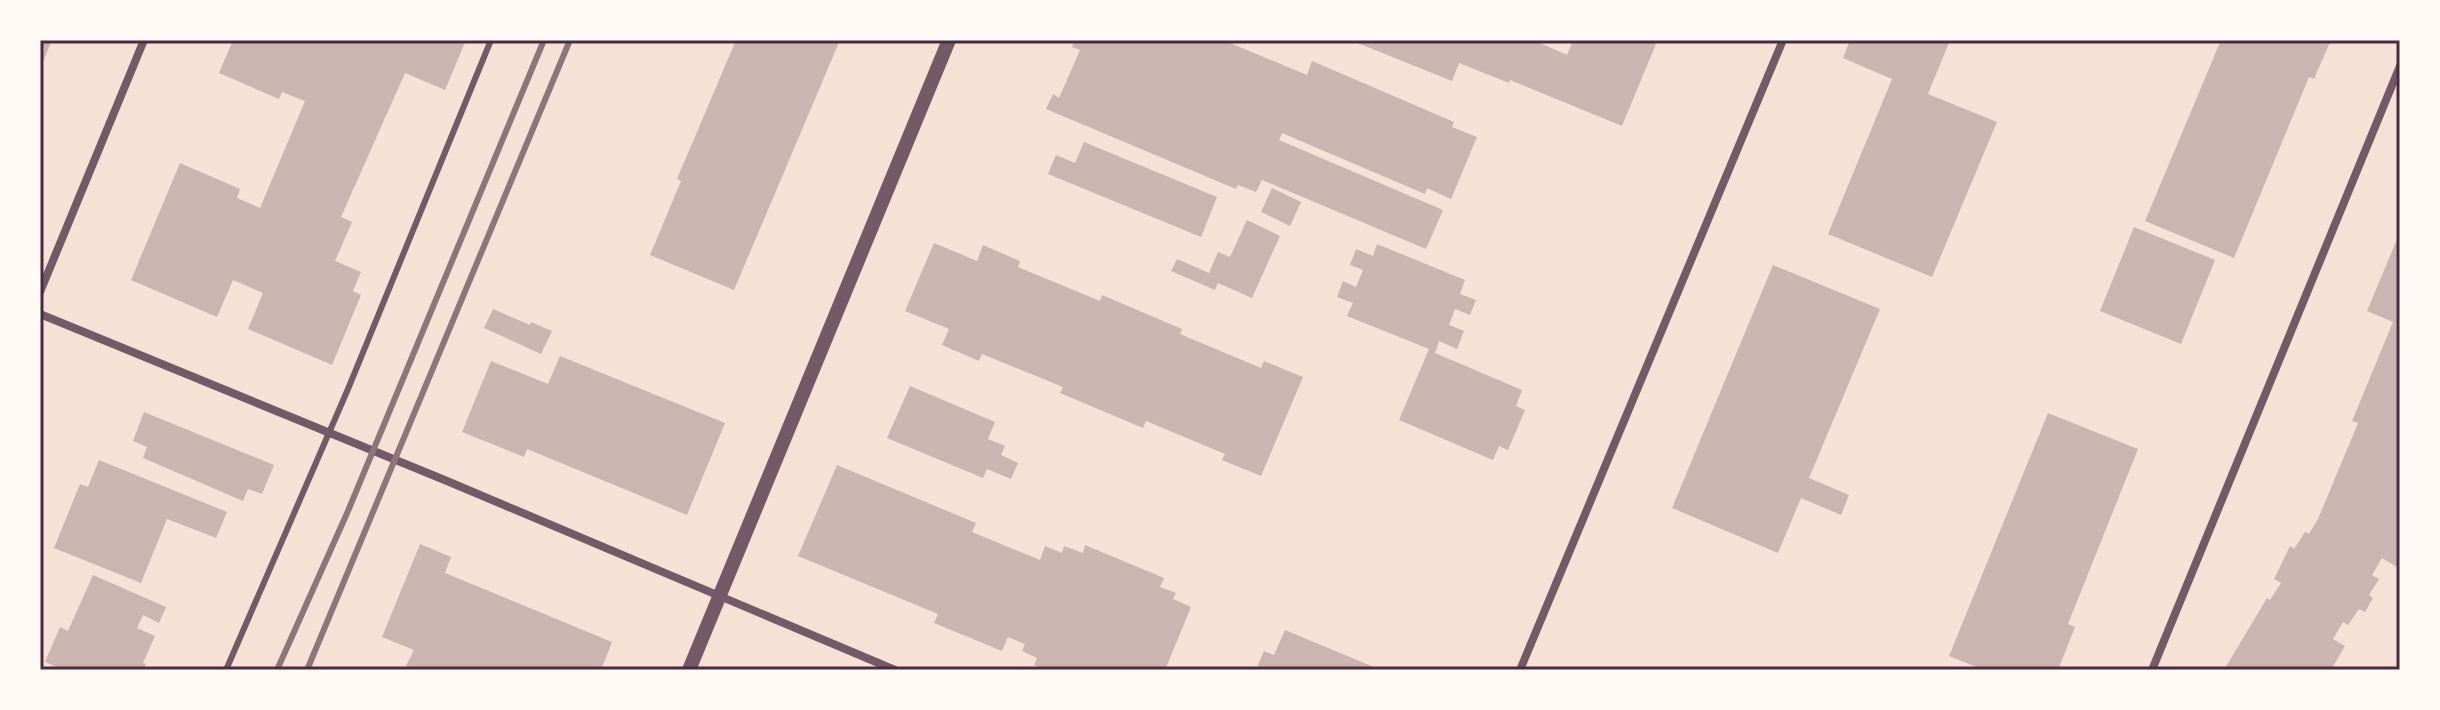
<svg xmlns="http://www.w3.org/2000/svg" width="2440" height="710" viewBox="0 0 2440 710" font-family="Commissioner,sans-serif">
<rect width="100%" height="100%" fill="#f7e1d7"/>
<!-- building -->
<path fill="#ccb4b1" d="M40,40H52L40,69Z
M233,40H466L445,90L405,73L341,217L352,222L335,261L361,272L353,291L361,295L332,365L248,329L263,293L233,280L217,317L131,280L180,163L240,189L237,198L260,208L305,101L282,92L279,99L219,73Z
M736,40H840L734,290L650,255L681,181L677,179Z
M1074,40H1223L1307,75L1312,61L1454,122L1452,127L1477,137L1451,199L1427,188L1425,194L1282,133L1279,140L1443,210L1426,249L1262,180L1256,192L1238,185L1236,189L1046,109L1053,94L1059,98L1080,50L1072,47Z
M1350,40H1533L1567,55L1573,40H1647L1656,44L1622,126L1510,80L1509,83L1459,63L1452,81Z
M1850,40H1950L1928,94L1997,122L1932,277L1828,234L1892,79L1843,58Z
M2221,40H2331L2314,79L2309,77L2234,258L2145,221Z
M1084,142L1217,197L1201,237L1048,174L1056,155L1075,163Z
M1272,188L1301,202L1290,226L1261,212Z
M1247,220L1280,236L1252,298L1218,283L1215,290L1171,271L1177,259L1209,273L1218,252L1230,257Z
M2134,227L2215,260L2181,344L2100,311Z
M2400,232V569L2382,558L2372,575L2379,579L2369,595L2373,598L2365,612L2359,609L2348,625L2343,622L2333,639L2345,646L2331,670H2224L2267,598L2270,600L2281,583L2274,579L2290,546L2294,549L2305,532L2309,534L2318,519L2358,423L2352,421L2393,322L2367,311Z
M934,243L977,261L983,245L1020,261L1018,267L1100,301L1102,295L1182,329L1180,334L1261,368L1264,361L1303,377L1261,476L1222,460L1225,454L1146,421L1143,428L1060,393L1063,387L982,354L979,361L942,345L949,329L905,311Z
M1377,244L1465,280L1460,294L1476,300L1470,315L1455,309L1449,325L1464,331L1457,349L1439,341L1435,353L1522,390L1516,406L1525,410L1508,450L1499,446L1493,460L1399,420L1429,349L1347,316L1353,303L1337,297L1343,281L1356,287L1363,270L1350,265L1356,249L1373,256Z
M1773,265L1880,309L1809,478L1849,495L1841,515L1801,498L1778,553L1672,508Z
M493,309L530,325L531,322L552,331L541,354L484,328Z
M560,356L725,423L687,515L527,449L524,457L462,432L491,361L548,384Z
M910,386L995,422L988,439L1005,446L1001,455L1018,463L1011,479L987,469L983,478L887,438Z
M144,412L274,465L262,494L248,489L243,501L143,458L147,447L133,441Z
M2048,413L2138,449L2068,624L2075,627L2058,670H1984L1949,656Z
M99,460L227,512L216,538L167,519L141,583L54,548L80,484L88,487Z
M837,465L976,523L972,532L1040,560L1045,546L1062,553L1064,546L1083,553L1085,545L1164,578L1160,587L1176,593L1173,599L1191,607L1165,670H1046L1034,665L1037,658L1022,651L1025,644L1008,637L1002,651L934,623L938,614L798,556Z
M420,544L451,557L445,573L612,642L601,670H417L406,666L414,650L382,637Z
M93,575L166,607L159,623L143,615L137,628L155,636L143,663L146,664L143,670H63L45,662L60,627L68,631Z
M1285,630L1381,670H1256L1264,651L1274,655Z"/>
<g fill="none" stroke-linecap="round" stroke-linejoin="round">
<!-- service -->
<path stroke="#755966" stroke-width="6" d="M226,670L348,389L491,40"/>
<!-- minor -->
<path stroke="#755966" stroke-width="8" d="M40,292L144,40
M40,314L447,481L895,670
M1520,670L1783,40
M2152,670L2400,66"/>
<!-- tertiary -->
<path stroke="#755966" stroke-width="14" d="M689,670L949,40"/>
<!-- rail -->
<path stroke="#8f747c" stroke-width="6" d="M277,670L348,511L544,40
M307,670L570,40"/>
</g>
<!-- border -->
<rect width="2440" height="710" fill="none" stroke="#fffaf5" stroke-width="84"/>
<rect x="42" y="42" width="2356" height="626" fill="none" stroke="#4a2c40" stroke-width="3"/>
</svg>
